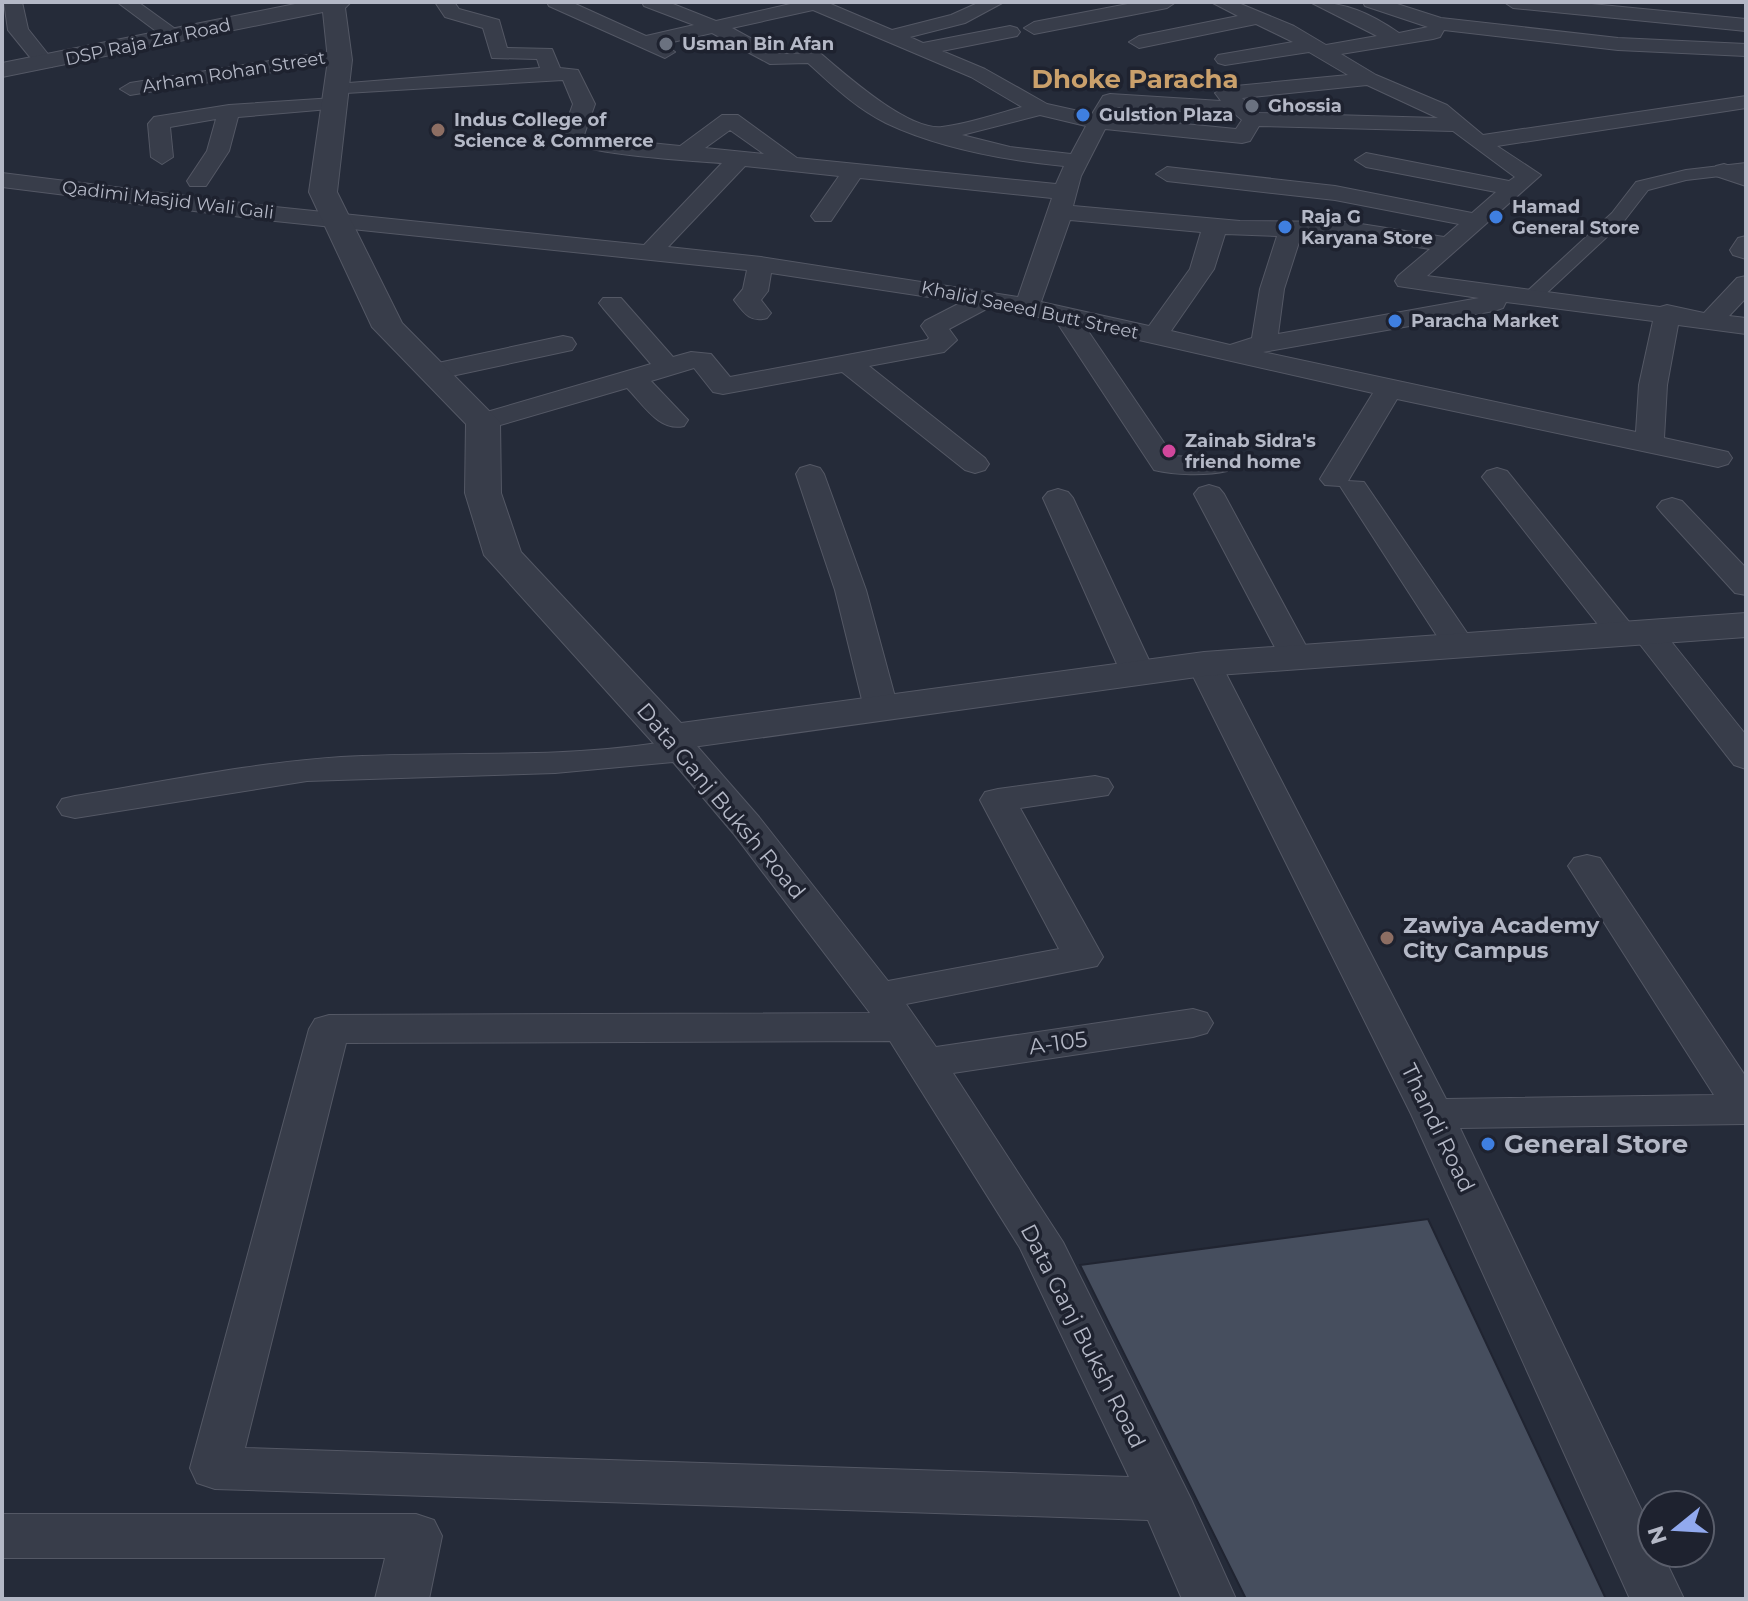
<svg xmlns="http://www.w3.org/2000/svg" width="1748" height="1601" viewBox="0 0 1748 1601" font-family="Montserrat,sans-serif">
<rect width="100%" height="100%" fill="#252b39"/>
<!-- building -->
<path fill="#464e5e" stroke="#202431" stroke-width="2" d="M1428,1219L1606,1599H1246L1080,1265Z"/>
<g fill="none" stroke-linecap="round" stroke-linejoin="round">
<!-- pedestrian casing -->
<g stroke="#545865" stroke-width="2">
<path id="pedestrian" d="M1746,163V173L1686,180L1648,190L1624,221L1538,301L1531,303L1521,297L1612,213L1636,182L1686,170Z"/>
</g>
<!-- minor casing -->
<g stroke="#545865" stroke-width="2">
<path id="minor" d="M4,2H22L28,29L55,63L52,67H38L8,30Z
M117,2H138L185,36L175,42L168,40Z
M435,2H454L459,9L499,20L507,48L552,49L560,68L578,70L595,104L584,135L590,137L680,146L722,115H738L797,158L1056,184L1064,166C1004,160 941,149 886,123C857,109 832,85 808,63L770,64L712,33L664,44L675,52L665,58L549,6L547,2H571L646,36L694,25L644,6L642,2H668L716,21L799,2H826L892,30L951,15L980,2H1004L965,23L910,37L923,43L1010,26L1017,28L1020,32L1017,36L942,51L985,69L1047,104L1092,114L1103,96L1110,94L1221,101L1215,93L1225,87L1348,75L1309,52L1225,65L1218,63L1215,59L1218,55L1293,42L1256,24L1139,48L1129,42L1139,36L1238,16L1211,2H1236L1294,26L1326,45L1377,36L1310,2C1345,2 1370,13 1399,33L1428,27L1365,6L1363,2H1391L1441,18L1618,38L1746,44V56L1618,50L1444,30L1440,37L1433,39L1341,54L1376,75L1447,105L1483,135L1746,96V108L1497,146L1541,175L1427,276L1660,307L1667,305L1704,313L1737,278L1746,276V298L1729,316L1746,318V334L1678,325L1667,385L1664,438L1728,452L1732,458L1728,464L1718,467L1397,399L1348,481L1364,482L1476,646L1472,653L1460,656L1448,653L1340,486L1325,485L1320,479L1373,393L1086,328L1173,456L1227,459L1231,465L1227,471C1206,476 1175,475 1154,470L1056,321L992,306L949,329L957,340L944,352L869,366L985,458L989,464L985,470L975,473L965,470L842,372L723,394L713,392L694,368L651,381L688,420L684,426C659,432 643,404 627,388L483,430L473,428L469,422L473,416L651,364L603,308L599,303L603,298H621L673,357L691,352L711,354L730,377L927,340L929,338L921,326L925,321L962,302L771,273L768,291L761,300L771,313L767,318C750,323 744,313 734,300L743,289L747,270L275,221L2,187V173L275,207L644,245L722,163C695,161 574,154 561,138L573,104L563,80L329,94L326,90L329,86L336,84L540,68L537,59L492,58L483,28L445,17ZM813,10L971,77L1022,107C996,114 968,124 942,127C908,131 845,74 820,53L780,54L732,28ZM1367,85L1438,118L1259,113L1242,98ZM1117,107L1235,114L1242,120L1236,129L1112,117ZM1040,115L1086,126L1071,154L1010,147L962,135ZM1259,126L1453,131L1515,177L1509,181L1366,153L1355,160L1366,167L1496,192L1472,213L1335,186L1167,167L1156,174L1167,181L1335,200L1459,224L1444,237L1348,222L1240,221L1073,206L1081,176L1105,129L1242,143L1250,141ZM730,130L764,154L705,148ZM745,166L839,176L811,216L815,221H831L860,178L1052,198L1018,297L761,257L668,247ZM1070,220L1201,232L1190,269L1149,326L1041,302ZM1225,234L1277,236L1260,289L1252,338L1230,345L1171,331L1214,269ZM1301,236H1348L1430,249L1398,276L1395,281L1398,286L1479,298L1278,334L1284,289ZM1506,302L1653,321L1639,385L1636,432L1263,352L1494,311L1503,308Z
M1138,2H1176L1167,8L1034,34L1024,28L1034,22Z
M1504,2H1571L1746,19V31L1513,8Z
M339,50L346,52L349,56L346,60L130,95L120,89L130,83Z
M334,98L341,100L345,104L341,108L238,117L229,151L206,186H190L187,181L207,151L216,119L170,127L173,157L162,164L151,157L148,124L154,117L229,105Z
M1724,164L1746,171V186L1716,176L1713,171L1716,166Z
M1746,236V259L1733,255L1730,250L1738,238Z
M563,336L572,338L576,344L572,350L433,380L424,378L420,372L424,366Z
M810,465L820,468L824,474L866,590L898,708L893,715L881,718L869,715L864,708L835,590L796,474L800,468Z
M1497,468L1507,471L1634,628L1647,622L1658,625L1746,735V769L1734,765L1635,638L1622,644L1611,641L1482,477L1487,471Z
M1209,485L1219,488L1224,494L1312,657L1308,664L1296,667L1284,664L1280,657L1194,494L1199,488Z
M1058,489L1068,492L1073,498L1155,673L1150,680L1138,683L1126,680L1121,673L1043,498L1048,492Z
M1672,498L1682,501L1746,568V595L1735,593L1662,513L1657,507L1662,501Z
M1204,654L1216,657L1221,664L1446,1099L1714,1095L1568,866L1574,858L1587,855L1600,858L1746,1077L1745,1124L1460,1128L1652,1532V1553H1662L1684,1599H1630L1411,1114L1187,664L1192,657Z
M671,727L683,730L759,817L888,981L1059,949L980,800L985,792L998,789L1095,776L1108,779L1113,787L1108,795L1020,808L1103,957L1097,966L906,1004L936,1047L1193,1009L1207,1013L1213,1023L1207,1033L1193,1037L953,1073L1063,1242L1191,1499L1236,1599H1182L1148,1520L215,1489L197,1483L190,1468L309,1029L315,1019L329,1015L870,1013L733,833L673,762L555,773L307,781L75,818L62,815L57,807L62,799L75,796C163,782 251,763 341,757C446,751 553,759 658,743L654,737L659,730ZM890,1041L1020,1248L1129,1477L245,1448L346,1043Z
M2,1514H416L434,1520L442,1536L429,1599H375L385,1558H2Z"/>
</g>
<!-- tertiary casing -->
<g stroke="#545865" stroke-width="2">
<path id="tertiary" d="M305,2H351L345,8L352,60L337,192L402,323L500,422L501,493L521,552L681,723L1204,652L1746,613V637L1204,676L671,750L656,746L484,555L465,493L466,424L372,327L309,192L328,60L323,12L2,77V63Z"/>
</g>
<!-- pedestrian -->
<use href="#pedestrian" fill="#383d4a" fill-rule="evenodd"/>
<!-- minor -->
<use href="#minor" fill="#383d4a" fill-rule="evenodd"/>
<!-- tertiary -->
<use href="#tertiary" fill="#383d4a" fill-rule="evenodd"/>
</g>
<!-- markers -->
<g fill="#6b7280" stroke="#1e222f" stroke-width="3">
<circle cx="666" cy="44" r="8"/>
<circle cx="1252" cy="106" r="8"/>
</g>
<g fill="#3f7fe0" stroke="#1e222f" stroke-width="3">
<circle cx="1083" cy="115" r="8"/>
<circle cx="1496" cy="217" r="8"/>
<circle cx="1285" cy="227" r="8"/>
<circle cx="1395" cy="321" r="8"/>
<circle cx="1488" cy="1144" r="8"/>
</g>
<g fill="#8d6e63" stroke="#1e222f" stroke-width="3">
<circle cx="438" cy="130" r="8"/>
<circle cx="1387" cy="938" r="8"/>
</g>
<circle fill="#d1479c" stroke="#1e222f" stroke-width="3" cx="1169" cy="451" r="8"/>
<g text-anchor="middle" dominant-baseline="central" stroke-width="7" stroke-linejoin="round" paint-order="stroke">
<!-- far-street labels -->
<g font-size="18" fill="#b4b8c6" stroke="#1e222f">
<text transform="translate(148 42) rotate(-12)">DSP Raja Zar Road</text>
<text transform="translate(234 72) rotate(-9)">Arham Rohan Street</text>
<text transform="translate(168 200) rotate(7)">Qadimi Masjid Wali Gali</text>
<text transform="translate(1030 310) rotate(12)">Khalid Saeed Butt Street</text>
</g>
<!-- far-poi labels -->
<g font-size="18" font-weight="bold" fill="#b4b8c6" stroke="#1e222f" text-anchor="start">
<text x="682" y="44">Usman Bin Afan</text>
<text x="1268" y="106">Ghossia</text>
<text x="1099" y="115">Gulstion Plaza</text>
<text x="454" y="120">Indus College of<tspan x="454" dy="21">Science &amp; Commerce</tspan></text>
<text x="1512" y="207">Hamad<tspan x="1512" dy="21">General Store</tspan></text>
<text x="1301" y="217">Raja G<tspan x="1301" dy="21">Karyana Store</tspan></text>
<text x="1411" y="321">Paracha Market</text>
<text x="1185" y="441">Zainab Sidra's<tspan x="1185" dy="21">friend home</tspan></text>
</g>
<!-- street labels -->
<g font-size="22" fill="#b4b8c6" stroke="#1e222f">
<text transform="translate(721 801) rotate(50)">Data Ganj Buksh Road</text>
<text transform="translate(1058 1043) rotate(-8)">A-105</text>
<text transform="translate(1438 1128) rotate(64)">Thandi Road</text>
<text transform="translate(1083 1336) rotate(63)">Data Ganj Buksh Road</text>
</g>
<!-- poi labels -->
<g font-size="22" font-weight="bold" fill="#b4b8c6" stroke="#1e222f" text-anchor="start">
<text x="1403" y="925">Zawiya Academy<tspan x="1403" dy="25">City Campus</tspan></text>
</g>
<!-- far-district labels -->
<g font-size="26" font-weight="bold" fill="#caa06b" stroke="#1e222f">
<text x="1135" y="79">Dhoke Paracha</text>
</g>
<!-- near-poi labels -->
<g font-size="26" font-weight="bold" fill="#b4b8c6" stroke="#1e222f" text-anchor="start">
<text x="1504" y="1144">General Store</text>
</g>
</g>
<!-- border -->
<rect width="1748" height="1601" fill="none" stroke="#b4b8c6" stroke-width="8"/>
<!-- north arrow -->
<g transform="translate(1676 1529) rotate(252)"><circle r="38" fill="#1e222f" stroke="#5a5e6b" stroke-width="2"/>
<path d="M0-6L14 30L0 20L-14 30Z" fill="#91a9ee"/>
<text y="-12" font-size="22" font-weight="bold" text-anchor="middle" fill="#b4b8c6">N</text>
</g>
</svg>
